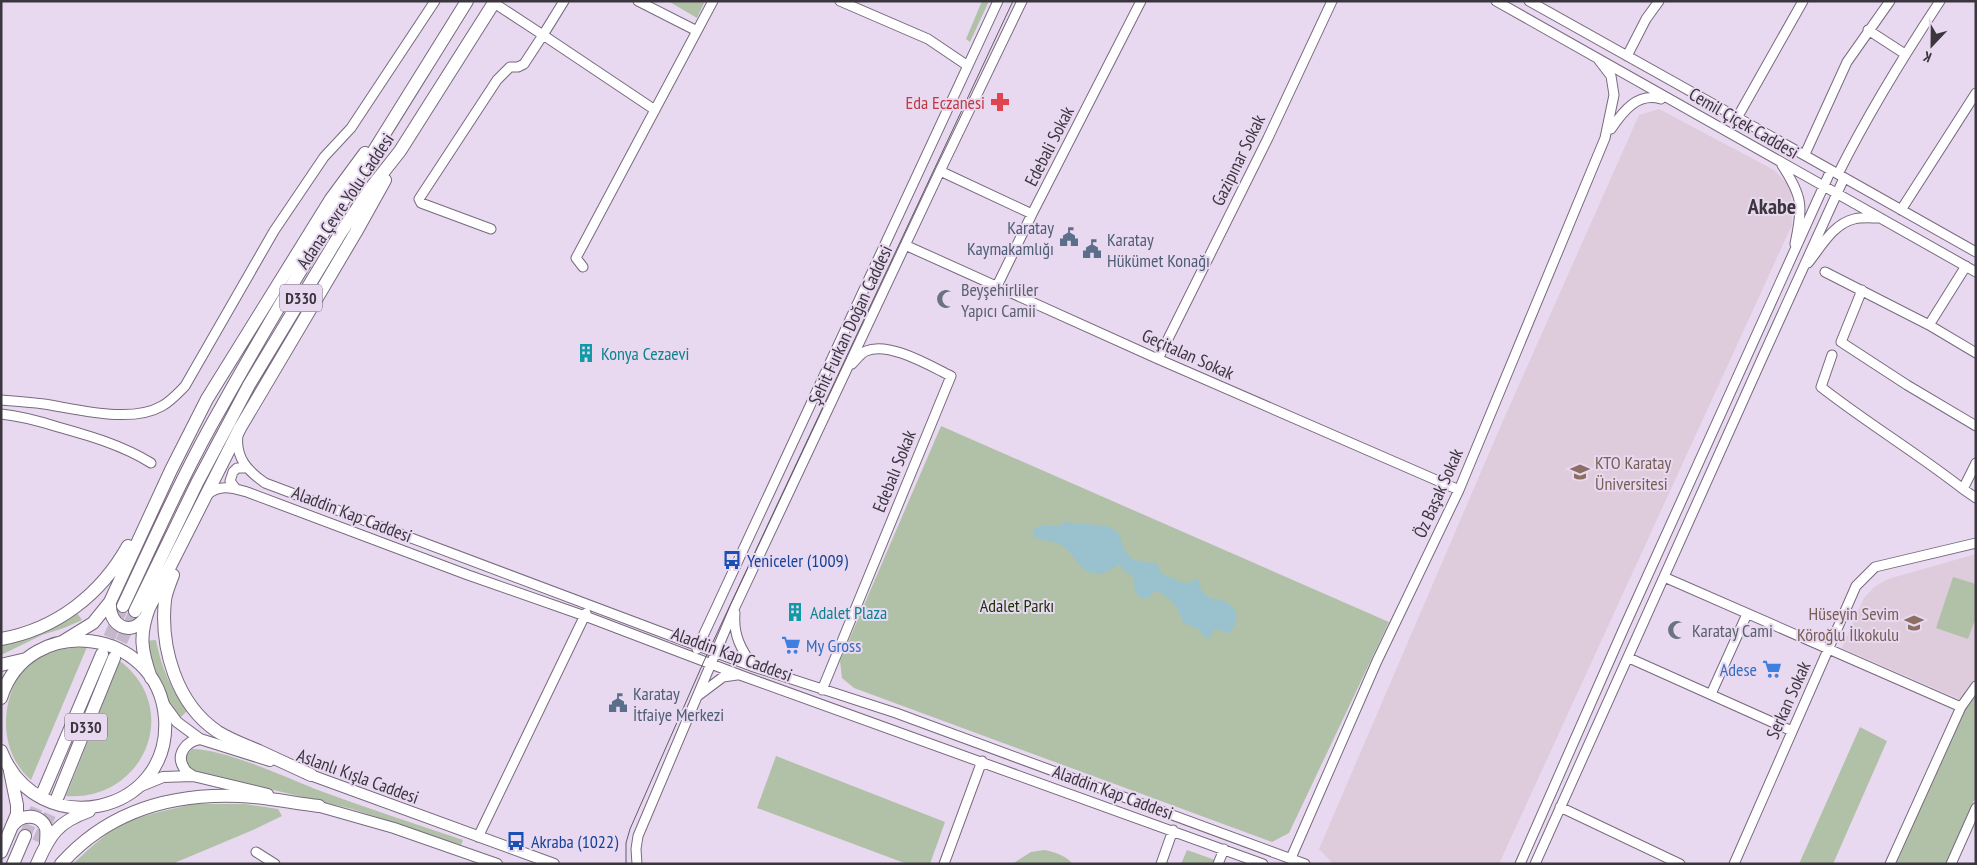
<svg xmlns="http://www.w3.org/2000/svg" width="1977" height="865" viewBox="0 0 1977 865" font-family="'PT Sans Narrow',sans-serif">
<rect width="100%" height="100%" fill="#e8d9f0"/>
<!-- education -->
<path fill="#deccdd" d="M1659,109L1774,170L1791,188L1792,225L1499,864H1333L1319,849L1502,423L1639,115Z
M1976,554V678L1967,688L1961,700L1842,648L1864,598L1874,587L1888,579Z"/>
<!-- green -->
<path fill="#b1c1a8" d="M668,1H705L697,18Z
M982,1H989L970,42L966,39Z
M941,426L1389,622L1289,833L1272,842L854,688L842,678L840,661Z
M1953,577L1976,584V617L1968,639L1936,628Z
M74,609L82,620L64,628L42,635L1,655V641Z
M156,640C161,667 171,689 187,711L180,718L170,704L163,684L152,666L143,641Z
M87,647L31,780C0,753 0,708 19,675C23,671 27,664 32,661C49,649 67,648 87,647Z
M120,661C184,710 142,802 66,796Z
M1976,688V796L1947,864H1896L1966,702Z
M1860,727L1887,741L1833,864H1799Z
M192,749C224,749 283,776 315,789C364,807 413,823 463,840L461,845L352,809L196,771L186,765L185,756Z
M776,756L945,822L930,864H907L757,808Z
M194,804H245L278,809L282,816L253,830L172,864H73C90,848 108,830 129,821C150,813 172,809 194,804Z
M1044,850C1055,852 1065,855 1073,864H1012L1031,852Z
M1187,850L1218,861L1217,864H1181Z"/>
<!-- water -->
<path fill="#99c1ce" d="M1064,522L1107,526L1119,533C1126,559 1130,562 1157,563L1161,573L1185,584L1198,578C1199,585 1201,592 1207,596C1213,600 1219,599 1226,602C1241,610 1239,625 1227,634L1219,629H1214L1209,639L1203,636L1200,630L1183,623C1179,606 1169,596 1154,590L1151,596L1143,599L1135,593L1133,575C1126,574 1123,571 1120,564C1114,567 1105,574 1098,574C1081,575 1073,550 1059,544C1050,540 1041,541 1033,536L1034,528L1042,525L1060,526Z"/>
<g fill="none" stroke-linecap="round" stroke-linejoin="round">
<!-- highway-tunnel -->
<path stroke="#c5b8cc" stroke-width="12" stroke-dasharray="12 6" stroke-linecap="butt" d="M102,654L123,606
M114,658L135,611
M25,836L44,790
M38,842L58,796"/>
<!-- minor casing -->
<g stroke="#776a7e" stroke-width="11">
<path id="minor" d="M564,1L543,35L655,110
M638,1L697,31
M840,1L928,39L968,66
M1496,1L1976,272
M1529,1C1679,84 1827,168 1976,252
M1868,30L1905,54
M1627,56L1646,19L1659,1
M1737,118L1803,1
M1611,129C1623,111 1638,92 1661,99
M1805,154L1847,62L1890,1
M1782,165C1803,197 1803,206 1795,244
M940,171L1032,214L1141,1
M1838,174C1868,114 1903,57 1940,1
M1901,210L1976,93
M491,229L421,203L419,199L497,80L510,67H518L524,64L543,35L494,3
M905,245L1158,359L1459,490
M1808,263C1821,247 1833,224 1854,219C1862,217 1871,218 1879,218
M583,267L576,258L713,1
M1825,272L1929,325L1966,266
M997,286L1032,214
M1862,290L1841,342L1907,385L1976,426
M1929,325L1976,353
M1832,355L1821,387C1867,423 1917,453 1963,489
M1158,359L1268,138L1332,1
M1,400C15,401 30,402 44,404C77,409 131,424 162,406C171,401 178,393 185,386L274,231L324,157L351,128L435,1
M1,414C21,416 39,421 58,427C90,436 122,445 151,463
M238,435C235,458 248,471 265,483L754,667L896,713L1305,864
M1976,463L1963,489L1976,498
M236,489L230,481L233,472L237,468H246
M207,495C220,484 232,488 247,492L468,575L585,616L740,675L1263,864
M1664,577L1961,707
M735,613C733,635 741,650 754,667
M697,649L998,1
M1629,658L1792,731
M822,690L951,376C930,366 889,341 866,351C861,353 856,360 852,364
M1711,694L1747,614
M699,695L723,677L737,675
M1560,807L1680,864
M478,837L586,613
M256,852L275,864
M1291,858L1377,661L1459,490L1605,138L1614,95L1611,76L1598,59
M637,864L636,849L638,836L735,607L940,171L1022,1
M944,864L982,761
M1161,864L1173,830
M1218,864L1224,849
M1520,864L1623,630L1831,170
M1535,864L1764,354L1844,178
M1734,864L1856,586L1875,567L1976,543
M1890,864L1961,707L1976,686
M1951,864L1976,808"/>
</g>
<!-- major casing -->
<g stroke="#776a7e" stroke-width="12">
<path id="major" d="M163,703L177,722L200,739L270,761
M305,773L554,864
M193,776C190,774 185,771 184,768C175,754 187,741 200,739
M141,786L163,777L193,776L268,794
M313,805L394,828L497,864"/>
</g>
<!-- highway casing -->
<g stroke="#776a7e" stroke-width="14">
<path id="highway" d="M173,575C170,583 166,592 165,600C160,647 176,704 218,732C231,740 245,745 259,751C276,759 294,767 311,775
M110,602C108,625 130,638 145,618
M123,606C155,538 185,470 222,406C299,268 384,135 467,1
M135,611L197,483L249,385L340,234L370,189L400,151L495,1
M1,639C57,629 101,594 128,546
M62,642L93,623L110,602L171,470L207,399L331,199L365,153
M1,665L26,659
M151,678C141,650 139,635 149,608L240,428L356,232L385,180
M1,698C28,611 158,627 165,718C172,815 38,844 1,751
M44,790L102,654
M58,796L114,658
M13,825C21,814 40,813 46,828C47,833 46,839 46,844
M1,852L17,814V805L10,771
M13,864L25,836
M37,864C50,834 58,822 89,811
M61,864C108,811 171,793 240,796C266,797 293,803 319,806"/>
</g>
<!-- minor -->
<use href="#minor" stroke="#fff" stroke-width="9"/>
<!-- major -->
<use href="#major" stroke="#fff" stroke-width="10"/>
<!-- highway -->
<use href="#highway" stroke="#fff" stroke-width="12"/>
<!-- tram -->
<path stroke="#635b68" stroke-width="1" d="M626,864V843L630,829L704,661L1013,1"/>
</g>
<!-- icons -->
<defs>
<g id="pharmacy-bare" transform="scale(1.5)"><path d="M-2-6h4v4h4v4h-4v4h-4v-4h-4v-4h4Z" fill="#e0444e" stroke="#e8d9f0" stroke-width="2.5" paint-order="stroke"/></g>
<g id="civic-bare" transform="scale(1.5)"><path d="M-.6-6.5H3V-4.5H.6V-3L4-1V1h2V6H-6V1h2V-1L-.6-3ZM-1.2 2.5V6h2.4V2.5Z" fill="#5c6f8a" stroke="#e8d9f0" stroke-width="2.5" paint-order="stroke"/></g>
<g id="mosque-bare" transform="scale(1.5)"><path d="M3.5-4.9A6 6 0 1 0 3.5 4.9A5 5 0 1 1 3.5-4.9Z" fill="#6b7280" stroke="#e8d9f0" stroke-width="2.5" paint-order="stroke"/></g>
<g id="building-bare" transform="scale(1.5)"><path d="M-4-6H4V6H1V3H-1V6H-4ZM-2.5-4.3h1.7v1.8h-1.7ZM.8-4.3h1.7v1.8H.8ZM-2.5-1h1.7V.8h-1.7ZM.8-1h1.7V.8H.8Z" fill="#0f9aa8" stroke="#e8d9f0" stroke-width="2.5" paint-order="stroke"/></g>
<g id="university-bare" transform="scale(1.5)"><path d="M0-5L7-2L0 1L-7-2ZM-4 1L0 2.5L4 1V4Q0 6-4 4Z" fill="#8d6e63" stroke="#e8d9f0" stroke-width="2.5" paint-order="stroke"/></g>
<g id="bus-bare" transform="scale(1.5)"><path d="M-5-6H5V4H4V6H2V4H-2V6H-4V4H-5ZM-3.5-4V0h7V-4ZM-3.5 1.2v1.5H-2V1.2ZM2 1.2v1.5H3.5V1.2Z" fill="#1a4fb4" stroke="#e8d9f0" stroke-width="2.5" paint-order="stroke"/></g>
<g id="school-bare" transform="scale(1.5)"><path d="M0-5L7-2L0 1L-7-2ZM-4 1L0 2.5L4 1V4Q0 6-4 4Z" fill="#8d6e63" stroke="#e8d9f0" stroke-width="2.5" paint-order="stroke"/></g>
<g id="supermarket-bare" transform="scale(1.5)"><path d="M-6-5.5h2.5l.6 2H6L4.5 2H-2.5L-4.4-4H-6ZM-1.5 3.2a1.3 1.3 0 1 0 .1 0ZM3 3.2a1.3 1.3 0 1 0 .1 0Z" fill="#3f7fe0" stroke="#e8d9f0" stroke-width="2.5" paint-order="stroke"/></g>
</defs>
<g fill-rule="evenodd">
<use href="#pharmacy-bare" x="1000" y="102"/>
<use href="#civic-bare" x="1069" y="237"/>
<use href="#civic-bare" x="1092" y="249"/>
<use href="#mosque-bare" x="946" y="299"/>
<use href="#building-bare" x="586" y="353"/>
<use href="#university-bare" x="1580" y="472"/>
<use href="#bus-bare" x="732" y="560"/>
<use href="#building-bare" x="795" y="612"/>
<use href="#school-bare" x="1914" y="623"/>
<use href="#mosque-bare" x="1677" y="630"/>
<use href="#supermarket-bare" x="791" y="645"/>
<use href="#supermarket-bare" x="1772" y="669"/>
<use href="#civic-bare" x="618" y="703"/>
<use href="#bus-bare" x="516" y="841"/>
</g>
<g text-anchor="middle" dominant-baseline="central" stroke-width="4" stroke-linejoin="round" paint-order="stroke">
<!-- shield labels -->
<g fill="#e8d9f0" stroke="#6f6673" stroke-width="1">
<rect x="280" y="284.5" width="42" height="27" rx="4"/>
<rect x="65" y="713.5" width="42" height="27" rx="4"/>
</g>
<g font-size="16" font-weight="bold" fill="#3b353e">
<text x="301" y="298">D330</text>
<text x="86" y="727">D330</text>
</g>
<!-- health labels -->
<g font-size="18" fill="#be3a42" stroke="#e8d9f0" text-anchor="end">
<text x="985" y="102">Eda Eczanesi</text>
</g>
<!-- street labels -->
<g font-size="18" fill="#3b353e" stroke="#e8d9f0">
<text transform="translate(1744 123) rotate(30)">Cemil Çiçek Caddesi</text>
<text transform="translate(1049 146) rotate(-63)">Edebali Sokak</text>
<text transform="translate(1238 160) rotate(-64)">Gazipınar Sokak</text>
<text transform="translate(345 201) rotate(-56)">Adana Çevre Yolu Caddesi</text>
<text transform="translate(850 325) rotate(-65)">Şehit Furkan Doğan Caddesi</text>
<text transform="translate(1188 354) rotate(24)">Geçitalan Sokak</text>
<text transform="translate(894 471) rotate(-68)">Edebalı Sokak</text>
<text transform="translate(1438 493) rotate(-66)">Öz Başak Sokak</text>
<text transform="translate(352 514) rotate(21)">Aladdin Kap Caddesi</text>
<text transform="translate(732 654) rotate(20)">Aladdin Kap Caddesi</text>
<text transform="translate(1788 700) rotate(-66)">Serkan Sokak</text>
<text transform="translate(358 776) rotate(20)">Aslanlı Kışla Caddesi</text>
<text transform="translate(1113 792) rotate(20)">Aladdin Kap Caddesi</text>
</g>
<!-- service labels -->
<g font-size="18" fill="#4e5e75" stroke="#e8d9f0" text-anchor="start">
<text x="1054" y="227" text-anchor="end">Karatay<tspan x="1054" dy="21">Kaymakamlığı</tspan></text>
<text x="1107" y="239">Karatay<tspan x="1107" dy="21">Hükümet Konağı</tspan></text>
<text x="633" y="693">Karatay<tspan x="633" dy="21">İtfaiye Merkezi</tspan></text>
</g>
<!-- worship labels -->
<g font-size="18" fill="#5b616d" stroke="#e8d9f0" text-anchor="start">
<text x="961" y="289">Beyşehirliler<tspan x="961" dy="21">Yapıcı Camii</tspan></text>
<text x="1692" y="630">Karatay Cami</text>
</g>
<!-- culture labels -->
<g font-size="18" fill="#0d838f" stroke="#e8d9f0" text-anchor="start">
<text x="601" y="353">Konya Cezaevi</text>
<text x="810" y="612">Adalet Plaza</text>
</g>
<!-- education labels -->
<g font-size="18" fill="#785e54" stroke="#e8d9f0" text-anchor="start">
<text x="1595" y="462">KTO Karatay<tspan x="1595" dy="21">Üniversitesi</tspan></text>
<text x="1899" y="613" text-anchor="end">Hüseyin Sevim<tspan x="1899" dy="21">Köroğlu İlkokulu</tspan></text>
</g>
<!-- transit labels -->
<g font-size="18" fill="#164399" stroke="#e8d9f0" text-anchor="start">
<text x="747" y="560">Yeniceler (1009)</text>
<text x="531" y="841">Akraba (1022)</text>
</g>
<!-- park labels -->
<g font-size="18" fill="#1a3406" stroke="#e8d9f0">
<text x="1017" y="605">Adalet Parkı</text>
</g>
<!-- shop labels -->
<g font-size="18" fill="#366cbe" stroke="#e8d9f0" text-anchor="start">
<text x="806" y="645">My Gross</text>
<text x="1757" y="669" text-anchor="end">Adese</text>
</g>
<!-- district labels -->
<g font-size="22" font-weight="bold" fill="#3b353e" stroke="#e8d9f0">
<text x="1772" y="206">Akabe</text>
</g>
</g>
<!-- border -->
<rect width="1977" height="865" fill="none" stroke="#3b353e" stroke-width="5"/>
<!-- north arrow -->
<g transform="translate(1932 45) rotate(202)" stroke="#e8d9f0" stroke-width="4" paint-order="stroke">
<path d="M0-4L9 19L0 12L-9 19Z" fill="#3b353e"/>
<text y="-8" font-size="14" font-weight="bold" text-anchor="middle" fill="#3b353e">K</text>
</g>
</svg>
